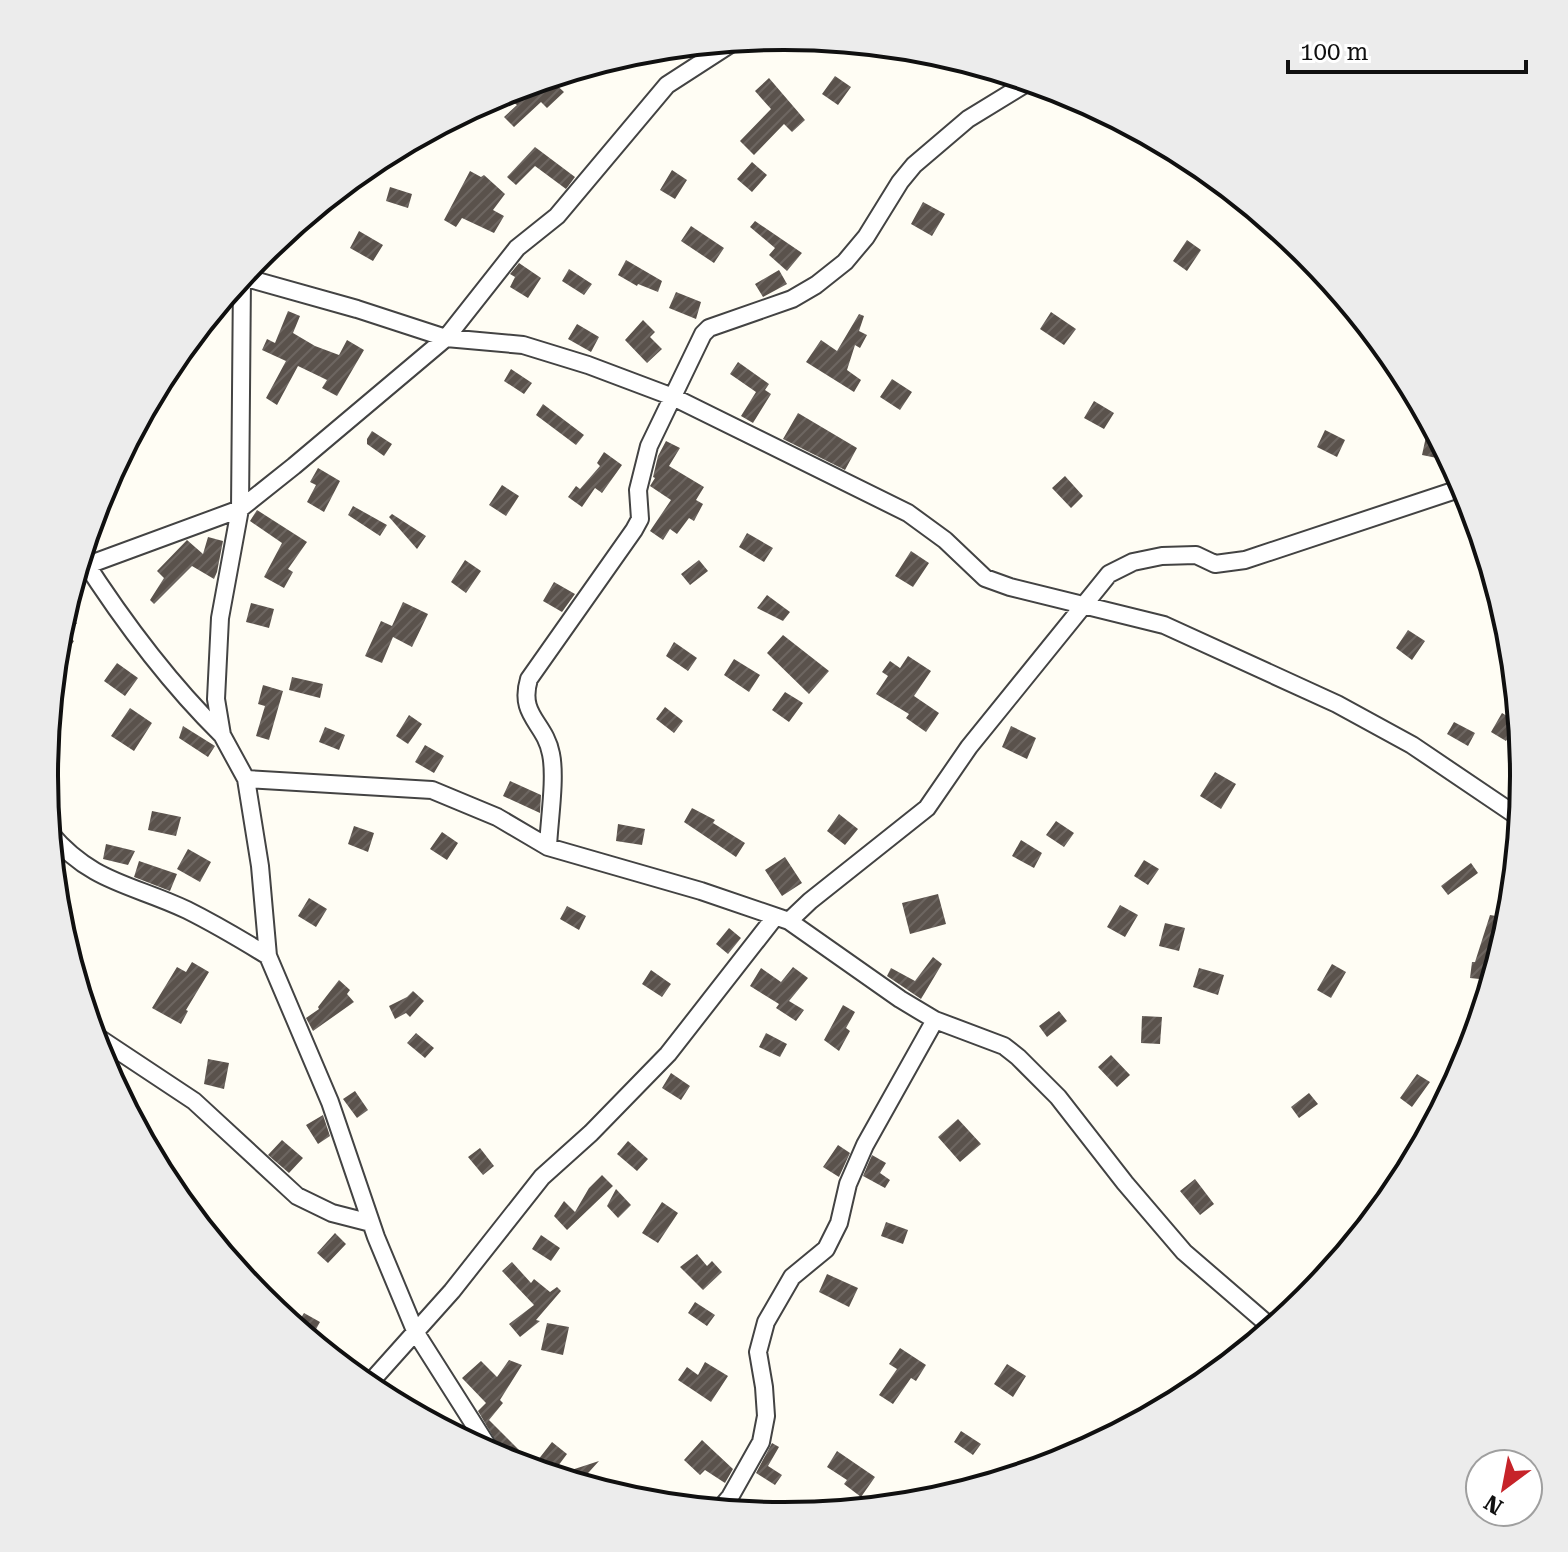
<svg xmlns="http://www.w3.org/2000/svg" width="1568" height="1552" viewBox="0 0 1568 1552" font-family="'Roboto Serif',serif">
<defs>
<pattern id="building-hatch" width="6" height="6" patternUnits="userSpaceOnUse" patternTransform="scale(2)"><rect width="6" height="6" fill="#5a524c"/><path d="M-1 1l2-2M0 6l6-6M5 7l2-2" fill="none" stroke="#6d6661"/></pattern>
</defs>
<rect width="100%" height="100%" fill="#fffdf4"/>
<!-- building -->
<path fill="url(#building-hatch)" d="M835,76L851,87L838,105L822,94Z
M549,78L564,92L547,108L541,102L514,127L504,117L517,105L500,93L515,88L526,96L542,80Z
M769,78L805,120L792,132L784,124L754,155L740,141L771,109L755,91Z
M535,147L575,177L566,189L535,166L516,185L507,177Z
M752,162L767,175L752,192L737,179Z
M672,170L687,180L675,199L660,190Z
M470,171L481,177L484,175L505,194L493,210L504,216L494,233L462,218L456,227L444,220Z
M390,187L412,194L408,208L386,201Z
M923,202L945,214L932,236L911,224Z
M755,221L802,253L787,271L769,255L775,248L750,227Z
M691,226L724,248L714,263L681,241Z
M359,231L383,245L373,261L350,248Z
M1187,240L1201,250L1187,271L1173,261Z
M626,260L662,281L658,292L638,284L637,286L618,275Z
M519,263L541,278L528,298L510,287L515,277L510,274Z
M569,269L592,284L584,295L562,281Z
M779,270L787,284L763,297L755,284Z
M676,292L701,302L696,319L669,308Z
M288,311L300,316L293,333L315,346L339,355L347,340L364,350L337,396L322,388L327,380L298,366L277,405L266,398L286,361L262,350L267,339L275,343Z
M1051,312L1076,329L1064,345L1040,329Z
M859,314L864,316L859,331L867,335L860,348L855,345L847,370L861,380L854,392L806,362L821,340L837,351Z
M643,320L655,332L650,337L662,349L647,363L625,340Z
M577,324L599,337L591,352L568,339Z
M738,362L769,384L765,390L771,394L753,423L741,416L756,392L730,374Z
M511,369L532,383L524,394L504,381Z
M892,379L912,392L900,410L880,397Z
M1094,401L1114,413L1104,429L1084,418Z
M543,404L584,435L576,445L536,415Z
M798,413L857,448L845,470L783,439Z
M1325,430L1345,440L1337,457L1317,447Z
M372,431L392,444L384,456L367,444V439Z
M1427,432L1436,434L1441,442L1437,458L1422,455Z
M666,441L680,448L669,466L704,487L696,500L703,504L694,521L689,518L677,534L670,529L663,540L650,531L671,500L650,486L655,478L653,477L658,456Z
M604,452L622,465L602,493L595,488L582,507L568,497L576,486L580,489L600,466L597,463Z
M318,468L340,481L324,512L307,502L316,485L310,482Z
M1065,476L1083,496L1071,508L1052,488Z
M502,485L519,496L506,516L489,505Z
M353,506L387,525L380,536L348,515Z
M257,510L307,542L288,569L293,572L284,588L264,577L282,543L250,521Z
M392,514L426,536L417,549L389,517Z
M747,533L773,548L764,562L739,547Z
M208,537L223,541L217,572L214,579L192,566L154,604L150,600L164,578L157,571L187,540L203,554Z
M911,551L929,563L913,587L895,576Z
M465,560L481,571L466,593L451,582Z
M699,560L708,571L690,585L681,574Z
M554,582L575,594L562,612L543,601Z
M767,595L790,612L783,621L757,608Z
M403,602L428,614L412,647L393,637L382,663L365,656L381,621L392,626Z
M251,603L274,609L269,628L246,622Z
M64,614L77,623L67,636L74,641L54,670L58,631Z
M1408,630L1425,641L1412,660L1396,648Z
M783,635L829,671L809,694L767,653Z
M674,642L697,658L688,671L666,656Z
M908,656L931,671L914,696L939,713L926,732L906,718L909,714L876,694L888,676L882,672L890,661L900,668Z
M734,659L760,675L749,692L724,675Z
M117,663L138,678L125,696L104,681Z
M292,677L323,684L320,698L289,690Z
M263,685L283,691L269,740L256,736L265,706L258,704Z
M785,692L803,703L789,722L772,710Z
M665,707L683,721L674,733L656,719Z
M130,708L152,723L134,751L111,736Z
M1502,713L1517,722L1506,741L1491,732Z
M409,715L422,724L408,744L396,736Z
M1454,722L1475,733L1468,746L1447,734Z
M183,726L215,746L208,757L179,738Z
M1011,726L1036,738L1027,759L1002,747Z
M325,727L345,735L339,750L319,742Z
M425,745L444,756L434,773L415,762Z
M1215,772L1236,784L1221,809L1200,796Z
M510,781L541,795L540,813L503,796Z
M692,808L715,820L713,823L745,843L736,857L684,822Z
M152,811L181,817L176,836L148,830Z
M839,814L858,829L845,845L827,831Z
M1056,821L1074,833L1064,847L1046,835Z
M618,824L645,829L642,845L616,841Z
M354,826L374,833L368,852L348,844Z
M442,832L458,843L447,860L430,849Z
M1021,840L1042,853L1034,868L1012,856Z
M106,844L135,851L128,865L103,859Z
M188,849L211,862L200,882L177,869Z
M785,857L802,883L782,896L765,870Z
M1144,860L1159,869L1148,885L1134,876Z
M139,861L177,874L170,891L134,877Z
M1471,863L1478,873L1448,895L1441,886Z
M938,894L946,924L910,934L902,903Z
M309,898L327,909L316,927L298,916Z
M1120,905L1138,915L1125,937L1107,927Z
M567,906L586,916L579,930L560,919Z
M1490,915L1496,916L1495,926L1507,930L1501,950L1492,947L1489,980L1470,978L1472,962H1475Z
M1165,923L1185,928L1179,951L1159,946Z
M729,928L741,938L728,954L716,944Z
M933,957L942,964L921,999L887,976L891,968L915,981Z
M192,962L209,972L186,1010L188,1011L181,1024L152,1008L177,967L186,972Z
M1332,964L1346,972L1331,998L1317,990Z
M793,967L808,978L789,1001L804,1010L796,1021L776,1008L779,1004L750,986L761,968L781,982Z
M1199,968L1224,975L1218,995L1193,987Z
M651,970L671,984L662,997L642,984Z
M339,980L350,990L347,994L354,1002L313,1031L306,1018L319,1009L318,1007Z
M413,991L424,1001L410,1017L406,1013L395,1019L389,1006L407,997Z
M843,1005L855,1012L846,1028L850,1031L839,1051L824,1040Z
M1059,1011L1067,1021L1047,1037L1039,1026Z
M1142,1016L1162,1017L1160,1044L1141,1043Z
M416,1033L434,1048L425,1058L407,1043Z
M766,1033L787,1044L780,1057L759,1047Z
M1111,1055L1130,1075L1117,1087L1098,1067Z
M208,1059L229,1063L224,1089L204,1084Z
M671,1073L690,1086L681,1100L662,1088Z
M1417,1074L1430,1082L1412,1107L1400,1098Z
M355,1091L368,1110L357,1118L343,1099Z
M1309,1093L1318,1104L1299,1118L1291,1107Z
M323,1115L330,1136L318,1144L306,1125Z
M958,1119L981,1144L960,1162L938,1137Z
M282,1140L303,1158L289,1173L268,1155Z
M628,1141L648,1159L637,1171L617,1154Z
M838,1145L850,1153L839,1177L823,1167Z
M480,1148L494,1166L483,1175L468,1157Z
M872,1155L886,1163L880,1173L890,1180L885,1188L863,1176Z
M602,1175L613,1186L567,1230L554,1216L564,1201L575,1212L589,1188Z
M1195,1179L1214,1204L1200,1215L1180,1191Z
M616,1189L631,1205L618,1218L607,1206Z
M662,1202L678,1213L658,1243L642,1233Z
M886,1222L908,1230L903,1244L881,1236Z
M335,1233L346,1244L328,1263L317,1253Z
M541,1235L560,1248L551,1261L532,1249Z
M697,1254L707,1266L712,1261L722,1272L703,1290L680,1267Z
M512,1262L531,1283L534,1279L550,1292L557,1287L561,1291L536,1320L540,1321L520,1337L509,1324L534,1305L502,1271Z
M827,1274L858,1288L849,1307L819,1292Z
M695,1302L715,1315L707,1326L688,1313Z
M304,1313L320,1322L310,1340L295,1328Z
M547,1323L569,1327L563,1355L541,1350Z
M900,1348L926,1365L916,1381L911,1378L893,1404L879,1395L897,1369L889,1364Z
M509,1360L522,1365L500,1400L503,1403L489,1420L534,1465L552,1442L567,1454L552,1474L511,1463L505,1457L478,1411L486,1403L462,1378L481,1361L497,1377Z
M705,1362L728,1376L711,1402L678,1380L687,1367L698,1375Z
M1007,1364L1026,1376L1013,1397L994,1384Z
M961,1431L981,1444L973,1455L954,1442Z
M702,1440L733,1469L725,1483L705,1470L700,1475L684,1460Z
M772,1443L779,1447L768,1466L782,1475L775,1485L756,1473Z
M837,1451L875,1477L861,1497L844,1484L847,1480L827,1467Z
M599,1461L579,1483L553,1476Z"/>
<g fill="none" stroke-linecap="round" stroke-linejoin="round">
<!-- minor casing -->
<g stroke="#434343" stroke-width="20">
<path id="minor" d="M242,276L240,509L220,618L216,699L222,735L246,779L260,866L268,956L330,1102L376,1237L416,1333L494,1456
M243,277L357,309L446,338L523,345L588,365L673,397L908,513L945,540L985,578L1010,587L1164,625L1337,704L1412,745L1520,818
M81,556C122,620 168,682 222,735
M77,569L240,509L294,466L446,338L517,248L557,216L667,85L735,41
M246,779L432,790L497,817L548,847L701,891L789,921L900,999L935,1020L1004,1046L1018,1057L1058,1097L1125,1183L1184,1252L1272,1328
M50,833C92,883 132,884 187,910C215,924 242,940 268,956
M548,847C549,822 556,778 551,754C545,722 518,716 529,679L634,530L640,519L638,490L649,446L703,334L709,328L792,299L816,285L845,262L866,237L900,182L914,165L968,119L1030,81
M789,921L810,901L927,808L969,747L1109,574L1133,562L1162,556L1196,555L1215,564L1245,560L1465,487
M93,1034L194,1101L297,1196L332,1213L371,1223
M367,1386L452,1291L542,1177L591,1133L668,1054L775,917
M719,1510L730,1497L761,1442L766,1416L764,1387L758,1352L766,1322L792,1277L826,1249L839,1223L848,1184L865,1145L935,1020"/>
</g>
<!-- minor -->
<use href="#minor" stroke="#fff" stroke-width="16"/>
</g>
<!-- crop -->
<path d="M0 0H1568V1552H0ZM58 776a726 726 0 1 1 1452 0a726 726 0 1 1-1452 0Z" fill="#ececec" fill-rule="evenodd"/>
<path fill="none" stroke="#101010" stroke-width="4" d="M58 776a726 726 0 1 1 1452 0a726 726 0 1 1-1452 0Z"/>
<!-- north arrow -->
<g transform="translate(1504 1488) rotate(212)"><circle r="38" fill="#ffffff" stroke="#9f9f9f" stroke-width="2"/>
<path d="M0-6L14 30L0 20L-14 30Z" fill="#c62329"/>
<text y="-12" font-size="22" font-weight="bold" text-anchor="middle" fill="#101010">N</text>
</g>
<!-- scale -->
<path d="M1288 60v12h238v-12" fill="none" stroke="#101010" stroke-width="4"/>
<text x="1300" y="60" font-size="24" fill="#101010" stroke="#ffffff" stroke-width="6" paint-order="stroke">100 m</text>
</svg>
